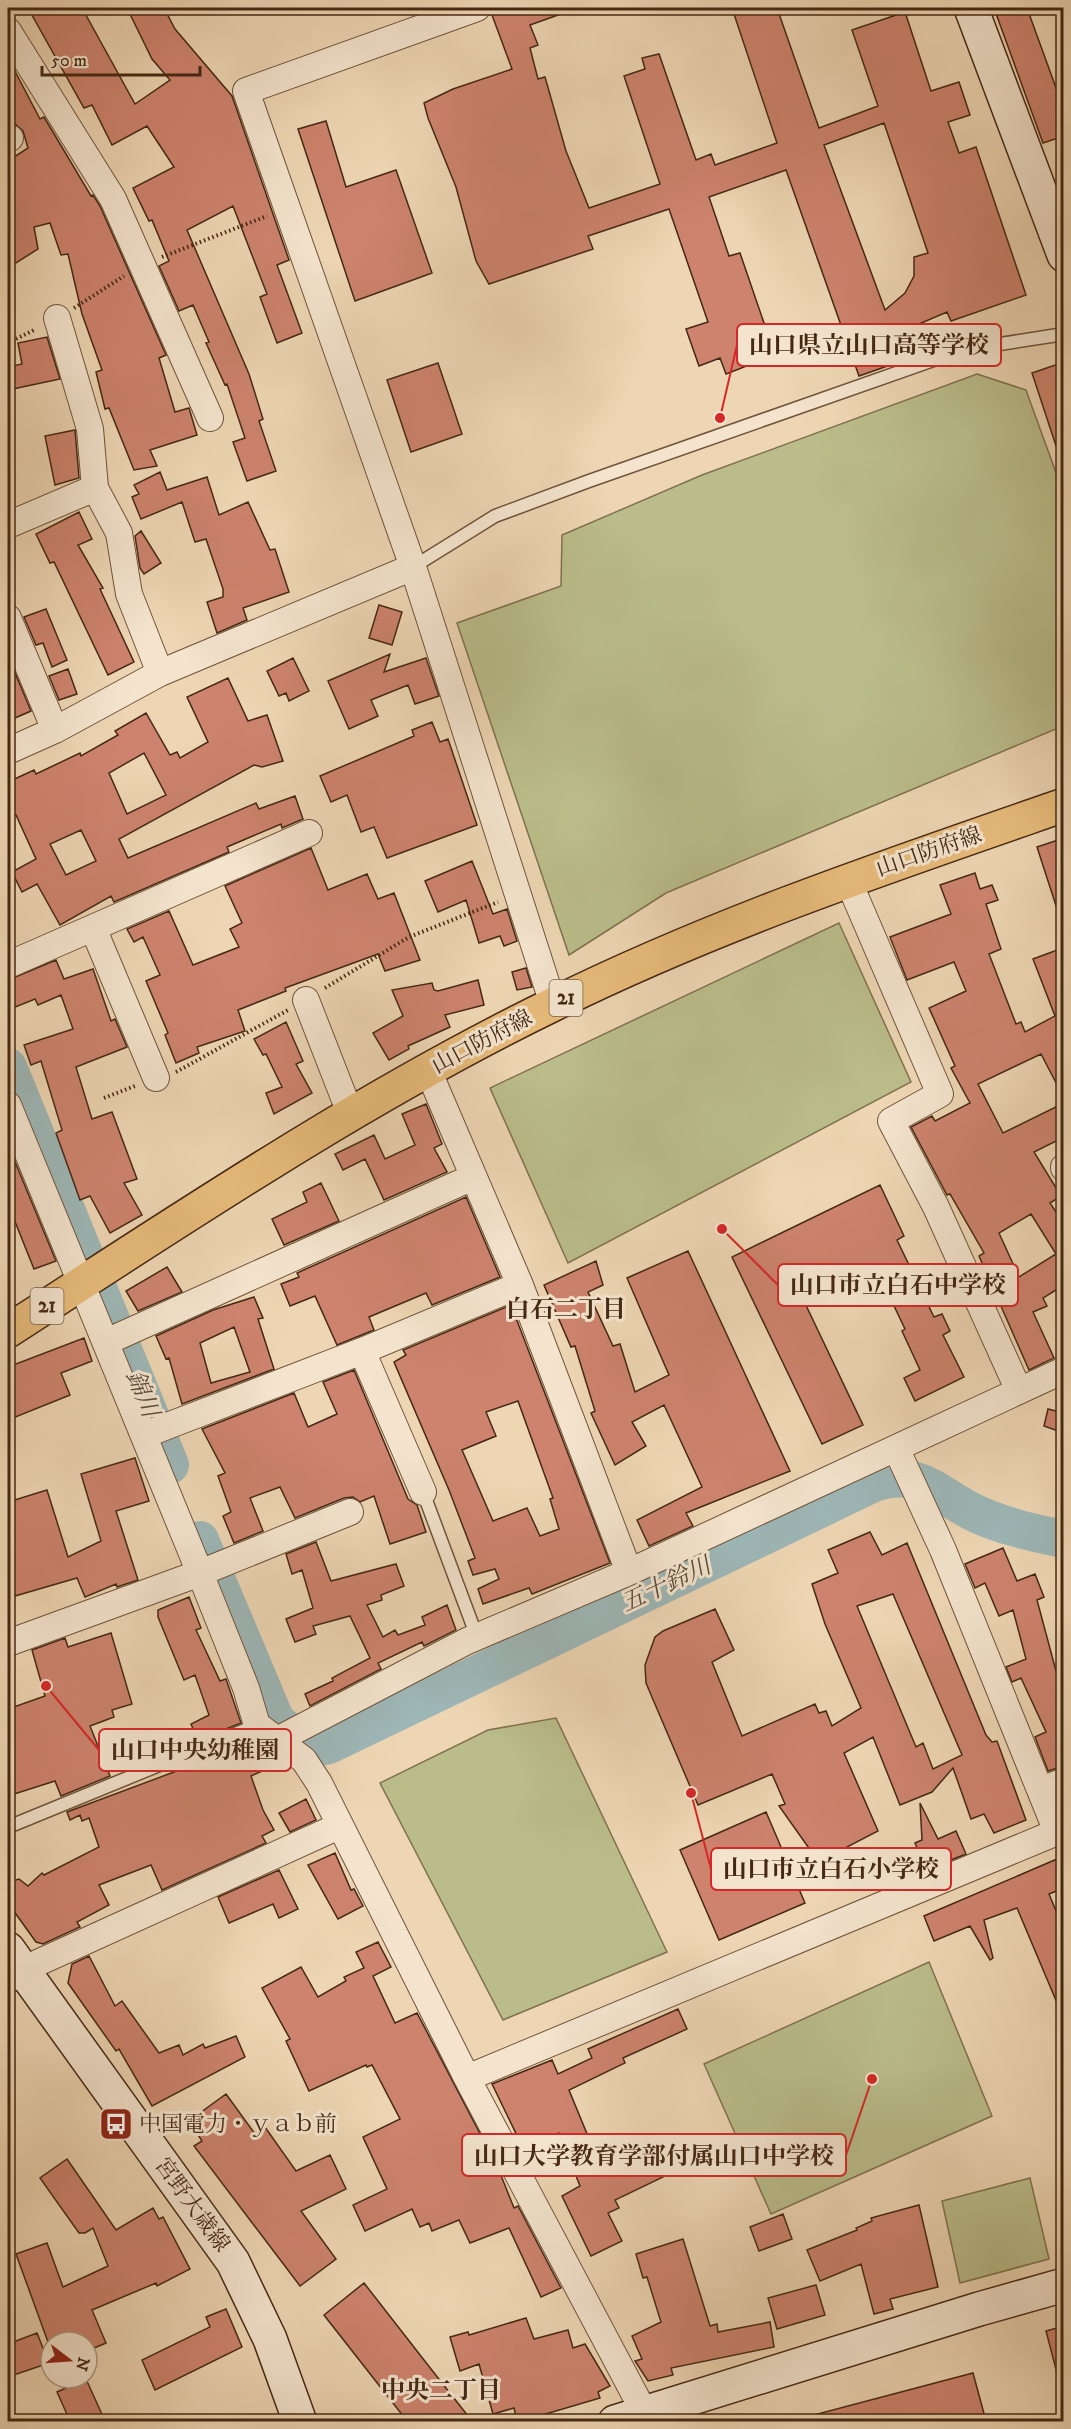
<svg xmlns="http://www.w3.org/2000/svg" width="1071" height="2429" viewBox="0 0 1071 2429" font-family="'IM FELL DW Pica','Noto Serif JP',serif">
<rect width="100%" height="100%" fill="#eed6b4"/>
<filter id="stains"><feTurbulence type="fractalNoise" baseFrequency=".00333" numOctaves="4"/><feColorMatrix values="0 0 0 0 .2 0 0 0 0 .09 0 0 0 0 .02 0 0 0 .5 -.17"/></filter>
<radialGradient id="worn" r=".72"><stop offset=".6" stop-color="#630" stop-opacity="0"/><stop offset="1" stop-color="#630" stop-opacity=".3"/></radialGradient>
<!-- green -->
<path fill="#babd8b" stroke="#80724f" stroke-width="1.5" d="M977,374L1026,390L1063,492V726L666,893L569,955L457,623L561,586L562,535L702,475Z
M839,923L911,1082L568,1263L490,1088Z
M556,1718L667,1952L503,2020L380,1783L488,1730Z
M929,1962L992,2116L771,2214L704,2064Z
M1030,2178L1049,2259L960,2283L942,2201Z"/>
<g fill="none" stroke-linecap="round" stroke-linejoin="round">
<!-- river -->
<path stroke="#9db7b7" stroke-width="38" d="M8,1067L170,1465
M200,1540L276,1721L311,1749L329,1745L874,1483C922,1467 938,1497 979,1515C1006,1527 1035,1533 1064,1539"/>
</g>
<!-- building -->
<path fill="#cd836e" stroke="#452813" stroke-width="1.5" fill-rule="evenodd" d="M28,8H82L135,104L170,80L152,59L127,8H164L175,29L232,96L289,260L277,265L302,333L277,343L260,297L267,294L233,206L187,230L249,374L263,419L259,421L276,471L247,481L233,442L245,438L227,384L225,385L206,343L209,342L193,305L179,311L159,266L169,261L152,220L149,221L133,188L174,167L147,126L112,145L92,105L84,108Z
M513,8H571L572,10L530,25L538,45L530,48L538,79L545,77L566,151L589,208L660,184L624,76L645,69L642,58L659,54L696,160L711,154L715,165L777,143L732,8H777L819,128L878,106L852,30L905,12L931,91L959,82L970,115L948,122L959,153L976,147L1026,295L951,321L947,312L912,327L891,324L899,362L859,376L786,170L709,197L729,256L740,253L775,355L726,374L720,358L699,366L686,329L708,322L669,209L588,236L593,249L489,284L476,261L456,187L428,118L424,103L453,89L512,69L492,15ZM884,123L928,253L914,257V276L905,293L885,310L824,145Z
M994,8H1027L1064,110V136L1043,143Z
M8,58L40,119L44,117L91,196L93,195L100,206L166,355L159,358L175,412L189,408L197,435L150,450L157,466L134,470L109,408L105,409L96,372L102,370L82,314L68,254L61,255L50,223L34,227L38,249L8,268V161L28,148L23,131L15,124L8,112Z
M326,121L346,187L396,170L432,273L355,301L298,129Z
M47,337L60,379L8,390V367L22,364L18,343Z
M1064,362V458H1060L1032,373Z
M438,363L462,434L411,452L387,380Z
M75,430L79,478L55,485L45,436Z
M160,472L167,490L207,477L219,515L248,502L270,550L275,549L289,592L243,608L247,620L217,633L207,602L223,597V589L206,539L195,542L182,502L141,519L132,497L139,494L134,485Z
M79,512L92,539L78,545L103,588L100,589L134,662L108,675L54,562L50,563L36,534Z
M141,531L161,563L144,574L140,568L135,536Z
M379,605L402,612L392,645L369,638Z
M46,609L67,660L52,667L43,643L36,645L24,617Z
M390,654L384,672L426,658L439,696L415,704L408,685L371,700L378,716L349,729L328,681Z
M8,656L31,711L8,721Z
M293,658L309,691L289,701L286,693L279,696L267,671Z
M68,669L77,694L59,700L49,676Z
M228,678L248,721L267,715L283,761L262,767L254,765L119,839L128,858L256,803L259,809L295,796L303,819L282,828L281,824L227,847L229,852L114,902L111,896L60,925L37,884L22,892L12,872L36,859L16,815L8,818V782L34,770L36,774L80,753L81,756L118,735L115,731L146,713L170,755L177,752L180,758L208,742L187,697ZM144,753L166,795L127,814L109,773ZM81,830L96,861L66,875L50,844Z
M432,722L440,742L448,739L477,825L387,858L374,827L361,832L347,795L331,802L320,776L414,736L412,730Z
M1064,838V918H1060L1037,847Z
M311,848L328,890L367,874L378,899L394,893L420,960L385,971L378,954L285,988L286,991L238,1010L245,1031L197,1047L199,1053L176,1063L165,1035L168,1033L146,981L160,975L143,937L134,942L127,929L169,911L193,965L239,947L230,929L242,923L225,886Z
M472,861L493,914L507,909L517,941L504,946L500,936L479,943L466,900L438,912L425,881Z
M975,873L980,889L992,885L998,900L986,904L1001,949L989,954L1016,1024L1021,1022L1025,1032L1055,1016L1033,959L1060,949L1064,959V1098L1041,1054L978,1084L1003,1133L1064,1103V1137L1034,1152L1061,1196L1050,1203L1064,1224V1285L1043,1298L1047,1306L1033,1312L1054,1358L1029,1370L979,1256L984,1253L950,1194L947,1195L911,1127L932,1116L935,1121L970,1103L951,1068L955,1066L929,1008L966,991L954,962L907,980L890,937L951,914L940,885ZM1031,1214L1056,1254L1019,1277L999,1233Z
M56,960L64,979L93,969L111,1021L115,1019L127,1047L76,1067L92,1119L112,1112L137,1179L124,1183L142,1215L110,1233L90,1196L80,1200L56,1133L62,1130L41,1061L31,1065L24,1045L73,1029L61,995L38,1005L35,999L8,1010V980Z
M526,968L532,987L517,990L512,972Z
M478,980L484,1005L445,1015L450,1027L408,1046L409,1049L389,1060L373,1033L403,1016L392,990L432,983L434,990L438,991Z
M286,1022L303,1061L296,1064L312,1093L274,1114L266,1093L282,1087L266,1054L263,1055L254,1039Z
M426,1104L442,1144L434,1148L447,1172L384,1200L365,1159L343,1170L335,1154L374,1135L385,1159L415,1145L402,1114Z
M13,1157L56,1261L34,1269L8,1204V1160Z
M321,1183L339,1221L284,1245L272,1219L307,1202L303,1192Z
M880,1185L904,1236L897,1240L934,1317L942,1314L950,1331L943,1335L964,1377L915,1401L904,1378L920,1370L902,1331L905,1329L874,1264L803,1299L863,1425L822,1444L732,1257Z
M466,1197L500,1277L432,1305L426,1293L369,1317L374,1330L337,1345L315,1296L290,1306L281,1284L299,1277L297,1273Z
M688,1251L790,1471L686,1513L693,1526L649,1546L637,1520L702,1487L664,1405L632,1422L646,1446L615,1465L591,1413L595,1411L575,1346L571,1347L544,1285L596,1261L603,1285L588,1292L613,1346L620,1344L635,1392L669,1375L627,1278Z
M167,1267L182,1292L138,1311L126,1291Z
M254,1297L263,1318L258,1319L274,1369L182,1404L169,1358L166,1359L156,1336L213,1310ZM234,1327L250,1372L211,1383L200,1343Z
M511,1305L610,1563L532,1594L529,1588L483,1604L478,1589L499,1579L495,1569L473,1575L468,1561L475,1558L449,1490L394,1362L406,1355L403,1350ZM518,1401L553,1498L550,1499L559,1529L540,1536L527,1508L493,1521L462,1450L496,1436L486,1412Z
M84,1338L92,1361L61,1373L70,1395L8,1420V1367Z
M354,1370L408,1499L417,1505L426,1532L390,1544L374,1496L360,1502L353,1497L344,1498L295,1518L280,1487L250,1498L263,1531L234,1543L223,1516L231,1512L218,1476L225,1473L202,1429L294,1393L308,1427L337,1414L323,1382Z
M1048,1409L1064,1413V1433L1044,1426Z
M135,1458L149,1501L116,1511L138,1580L117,1587L116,1584L85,1597L77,1578L15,1596L8,1571V1502L47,1490L68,1557L101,1541L81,1474Z
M870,1532L882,1555L907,1543L986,1735L992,1742L997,1741L1026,1820L994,1833L984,1814L971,1819L953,1768L932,1792L900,1805L873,1737L844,1753L878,1831L843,1849L847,1857L823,1868L779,1806L785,1804L772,1774L698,1805L646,1683L645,1665L655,1637L663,1631L715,1609L734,1650L712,1662L742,1736L815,1704L819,1713L826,1711L832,1726L861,1708L825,1624L812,1584L838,1573L828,1550ZM893,1594L962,1755L933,1769L923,1743L916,1747L857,1606Z
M316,1542L331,1581L396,1564L404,1586L381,1595L382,1600L367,1605L383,1637L395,1630L398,1635L425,1625L422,1617L447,1605L456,1630L424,1646L422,1642L378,1663L381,1669L310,1706L305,1694L333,1681L332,1678L370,1658L350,1616L313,1626L316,1634L295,1642L286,1619L313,1608L302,1570L292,1574L286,1554Z
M1003,1548L1017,1581L1035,1574L1044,1597L1037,1600L1056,1671L1064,1687V1766L1048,1771L1035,1737L1046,1732L1021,1678L1012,1682L1006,1667L1026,1659L1013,1610L999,1616L985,1583L975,1588L965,1564Z
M189,1597L201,1628L196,1630L220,1681L226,1679L241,1723L198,1740L191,1724L209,1715L195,1675L184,1680L158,1617V1610Z
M111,1633L132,1704L112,1710L114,1717L90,1726L110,1776L61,1796L55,1781L8,1796V1709L45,1696L32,1650L65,1638L68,1647Z
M249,1737L257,1755L264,1752L271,1767L251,1776L263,1810L274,1830L262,1836L266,1843L162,1890L151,1865L99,1885L109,1905L77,1922L80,1927L43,1944L36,1942L8,1903V1882L19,1879L28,1886L42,1873L44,1875L99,1847L89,1818L82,1821L80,1815L70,1820L67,1812L190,1766L189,1762Z
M306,1799L316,1820L290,1832L279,1813Z
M920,1803L938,1839L956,1831L966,1854L926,1870L915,1843L922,1840Z
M766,1812L805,1903L719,1940L680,1850Z
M335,1853L351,1890L354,1889L363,1906L338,1919L308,1865Z
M1064,1856V1888L1049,1894L1064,1930L1063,2017L1017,1908L984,1920L993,1958L990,1960L970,1926L934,1941L924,1916Z
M279,1870L298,1909L279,1918L273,1904L229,1923L218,1897Z
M378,1942L391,1967L373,1976L395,2023L417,2013L498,2168L514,2208L518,2206L561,2288L541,2297L509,2228L470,2243L459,2220L432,2231L429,2223L420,2227L412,2209L365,2231L353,2205L387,2189L363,2137L400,2119L372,2065L367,2067L366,2065L309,2091L286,2041L290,2039L262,1988L301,1967L318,1997L346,1981L344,1977L364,1968L356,1952Z
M89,1956L115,2006L122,2001L159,2053L179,2045L183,2055L203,2044L205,2048L236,2036L245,2057L152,2106L119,2049L116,2051L68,1983L72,1964Z
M678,2009L687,2029L623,2058L625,2063L569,2090L604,2175L678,2139L690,2164L615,2200L619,2208L608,2213L622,2241L591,2256L562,2196L580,2186L559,2133L524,2150L492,2084L552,2060L558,2074L592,2058L588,2049Z
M226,2094L255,2134L265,2127L296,2171L330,2155L346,2189L301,2211L336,2259L300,2286L194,2146L202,2141L189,2121Z
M67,2159L116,2230L153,2208L159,2219L163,2217L190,2269L157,2286L156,2283L92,2310L106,2343L87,2351V2342H48L16,2254L47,2243L63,2287L108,2266L93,2228L85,2233H79L40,2178Z
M919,2205L938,2287L890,2299L893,2309L874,2314L861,2264L820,2281L807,2250L857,2230L856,2228L872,2221L871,2218Z
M783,2214L792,2239L759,2251L750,2227Z
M683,2239L710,2326L717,2324L718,2332L770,2322L774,2347L671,2368L673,2375L648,2381L635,2361L642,2359L632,2336L661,2322L647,2277L643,2278L636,2254Z
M364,2283L431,2369L472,2421H407L324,2315Z
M816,2285L825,2315L777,2329L768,2298Z
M226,2309L242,2347L155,2390L142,2360L210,2327L206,2317Z
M526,2318L534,2339L568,2330L573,2348L585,2344L610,2386L598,2392L600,2398L522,2421H517L514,2408L493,2414L479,2364L460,2371L450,2337L468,2332L469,2335Z
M1064,2326V2376L1058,2377L1046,2331Z
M37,2333L49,2363L8,2377V2344Z
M973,2373L986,2421H811L810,2416Z
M86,2379L105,2421H70L57,2392Z"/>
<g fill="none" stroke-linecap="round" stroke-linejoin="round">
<!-- lane casing -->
<g stroke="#6f543b" stroke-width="15">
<path id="lane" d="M413,567L495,516L589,481L962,350L1064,334
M423,1492L477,1637
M8,1827L257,1725"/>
</g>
<!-- street casing -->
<g stroke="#6f543b" stroke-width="28">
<path id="street" d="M477,8L246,91L413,567L553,1004
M8,31L113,199L210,418
M8,139L10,138
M57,318L90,429L95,488L119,533L129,594L160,673
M8,525L95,488
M8,618L55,730
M8,751L55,730L160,673L413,567
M848,880L940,1094L891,1121L936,1207L1019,1391
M93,928L156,1078
M8,965L309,833
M306,1000L350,1113
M428,1070L520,1285L629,1572
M8,1105L200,1573L246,1688L257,1725L304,1760L319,1783L467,2078L644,2412
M1064,1167V1168
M106,1342L473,1177
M362,1351L423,1492
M144,1435L362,1351L520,1285
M8,1643L200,1573L350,1512
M279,1739L467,1641L629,1572L1064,1370
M1041,1790L1064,1781
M8,1980L22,1970L339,1826
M467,2078L1057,1832L943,1550L896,1448"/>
</g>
<!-- secondary casing -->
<g stroke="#452813" stroke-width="36">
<path id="secondary" d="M971,8L1064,255
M8,1949L233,2262L270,2339L300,2422
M615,2422L979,2309L1064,2285"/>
</g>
<!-- primary casing -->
<g stroke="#452813" stroke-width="36">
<path id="primary" d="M8,1331C186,1216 363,1097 554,1004C718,923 891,865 1064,805"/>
</g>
<!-- path -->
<path stroke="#452813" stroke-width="4" stroke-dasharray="1.5 3" stroke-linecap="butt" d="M162,257L267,216
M74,308L124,276
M8,343L36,329
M325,988L409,937L498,902
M176,1072L288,1010
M104,1098L135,1086"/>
<!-- lane -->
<use href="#lane" stroke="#f4e4ce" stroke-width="12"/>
<!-- street -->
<use href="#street" stroke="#f4e4ce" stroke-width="26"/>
<!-- secondary -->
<use href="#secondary" stroke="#f4e4ce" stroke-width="33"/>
<!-- primary -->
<use href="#primary" stroke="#e7bb7a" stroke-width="33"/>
</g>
<!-- icons -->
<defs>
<g id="bus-square" transform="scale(1.725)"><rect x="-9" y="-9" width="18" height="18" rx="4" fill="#8f2418" stroke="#f4e4ce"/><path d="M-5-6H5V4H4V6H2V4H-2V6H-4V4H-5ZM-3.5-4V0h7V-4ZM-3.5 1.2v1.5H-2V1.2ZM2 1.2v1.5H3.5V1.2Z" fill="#fff"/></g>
</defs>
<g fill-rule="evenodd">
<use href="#bus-square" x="116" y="2124"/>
</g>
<g text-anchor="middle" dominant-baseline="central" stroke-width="6" stroke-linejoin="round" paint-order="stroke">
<!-- shield labels -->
<g fill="#f4e4ce" stroke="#7a604b" stroke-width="1.5">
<rect x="549.5" y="980" width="33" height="36" rx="4.5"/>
<rect x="30.5" y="1288" width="33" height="36" rx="4.5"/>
</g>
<g font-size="21" font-weight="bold" fill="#452813">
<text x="566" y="998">21</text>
<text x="47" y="1306">21</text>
</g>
<!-- street labels -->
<g font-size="22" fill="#452813" stroke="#f4e4ce">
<text transform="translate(929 852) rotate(-19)">山口防府線</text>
<text transform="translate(482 1042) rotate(-28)">山口防府線</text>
<text transform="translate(192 2205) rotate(54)">宮野大歳線</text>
</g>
<!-- poi labels -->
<g font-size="22" fill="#452813" stroke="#f4e4ce" text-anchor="start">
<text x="139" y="2124">中国電力・ｙａｂ前</text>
</g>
<!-- neighbourhood labels -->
<g font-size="24" font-weight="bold" fill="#452813" stroke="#f4e4ce">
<text x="566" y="1310">白石二丁目</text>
<text x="441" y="2391">中央二丁目</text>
</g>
<!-- water labels -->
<g font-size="24" font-style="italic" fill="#5b4c3c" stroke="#f4e4ce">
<text transform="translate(142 1394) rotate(68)">錦川</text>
<text transform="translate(666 1585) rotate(-25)">五十鈴川</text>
</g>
</g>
<!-- callouts -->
<path fill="none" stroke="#d62828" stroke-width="2" d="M720 418L737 345M722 1229L778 1285M46 1686L99 1750M691 1793L711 1869M872 2079L846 2155"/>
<g fill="#d62828" stroke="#f4e4ce" stroke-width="2">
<circle cx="720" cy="418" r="6"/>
<circle cx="722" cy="1229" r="6"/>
<circle cx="46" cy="1686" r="6"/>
<circle cx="691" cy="1793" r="6"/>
<circle cx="872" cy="2079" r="6"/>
</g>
<g fill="#f4e4ce" stroke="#d62828" stroke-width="2">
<rect x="737" y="324" width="264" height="42" rx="6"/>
<rect x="778" y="1264" width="240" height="42" rx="6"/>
<rect x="99" y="1729" width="192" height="42" rx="6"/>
<rect x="711" y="1848" width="240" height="42" rx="6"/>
<rect x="462" y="2134" width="384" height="42" rx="6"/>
</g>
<g font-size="24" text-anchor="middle" font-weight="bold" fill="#452813">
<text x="869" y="353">山口県立山口高等学校</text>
<text x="898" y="1293">山口市立白石中学校</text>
<text x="195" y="1758">山口中央幼稚園</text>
<text x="831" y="1877">山口市立白石小学校</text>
<text x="654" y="2164">山口大学教育学部付属山口中学校</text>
</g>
<!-- margin -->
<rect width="1071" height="2429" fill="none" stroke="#eed6b4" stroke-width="30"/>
<rect x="9" y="9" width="1053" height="2411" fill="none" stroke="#452813" stroke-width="3"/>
<rect x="15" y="15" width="1041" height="2399" fill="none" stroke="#452813" stroke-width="1.5"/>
<!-- north arrow -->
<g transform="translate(69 2360) rotate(107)"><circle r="28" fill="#f4e4ce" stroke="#ae9983" stroke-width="1.5"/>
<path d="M0-4.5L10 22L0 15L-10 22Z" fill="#8f2418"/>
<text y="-9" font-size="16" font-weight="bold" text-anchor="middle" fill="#452813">N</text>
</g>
<!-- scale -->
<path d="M42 66v9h158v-9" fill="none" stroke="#452813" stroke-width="3"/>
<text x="51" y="66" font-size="18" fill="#452813" stroke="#f4e4ce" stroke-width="4.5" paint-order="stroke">50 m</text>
<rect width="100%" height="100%" filter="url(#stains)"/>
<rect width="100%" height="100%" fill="url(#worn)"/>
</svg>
